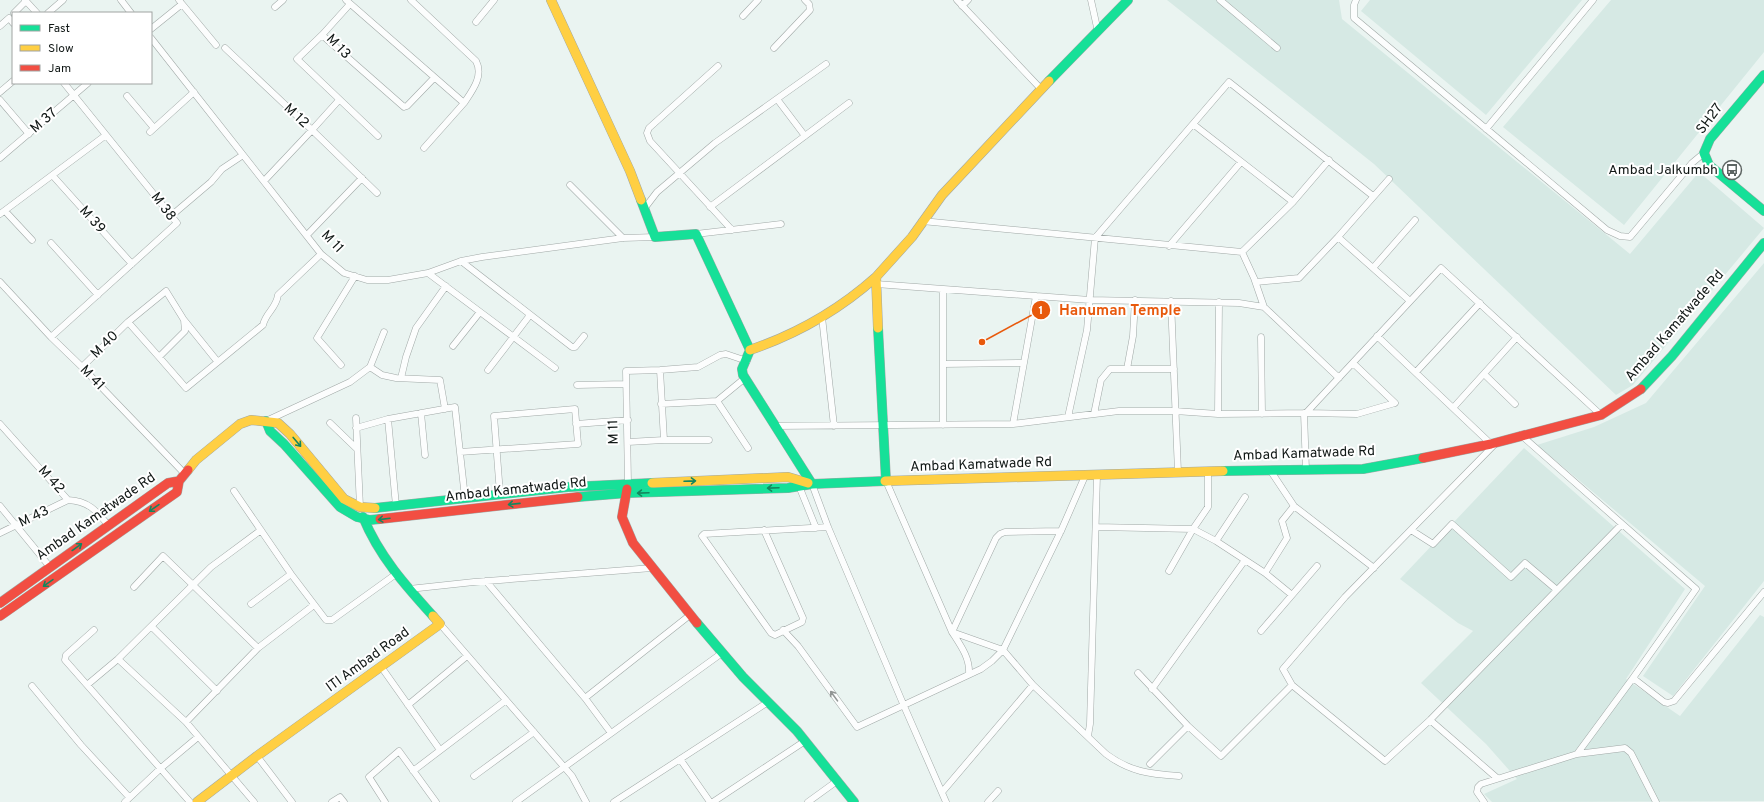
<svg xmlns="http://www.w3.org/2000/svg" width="1764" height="802" viewBox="0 0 1764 802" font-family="Overpass,sans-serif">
<rect width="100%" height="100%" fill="#eaf4f1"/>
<!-- built -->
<path fill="#d6e9e4" d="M1167,0H1339L1342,19L1630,254L1699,172L1764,228L1633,385L1616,395L1374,164Z
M1370,0H1582L1486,115L1361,11Z
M1611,0H1764V52L1624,225L1503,127Z
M1764,263V581L1673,696L1643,676L1705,586L1537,445L1594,427L1646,403Z
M1524,448L1685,589L1626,679L1680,716L1760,615L1764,617V801L1492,802L1484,794L1517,779L1486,744L1421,683L1473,631L1458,623L1400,579Z"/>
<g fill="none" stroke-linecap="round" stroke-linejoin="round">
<!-- street casing -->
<g stroke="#a0a8a6" stroke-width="7">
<path id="street" d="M25,0L37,13
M121,0L131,13
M346,0L464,103C472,91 484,76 476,61L411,0
M957,0L1041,89
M1091,0L1098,32
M1220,0L1277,48
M1356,0L1354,5V18L1607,230L1620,236L1630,237L1692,163L1704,153
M182,4L216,45
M350,4L322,35L404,107L407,106L434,78
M962,6L968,0
M275,7L283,0
M14,13L26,1
M48,13L63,0
M743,16L758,0
M476,22L494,0
M0,26L9,18L13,23
M151,29L182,4L179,0
M324,33L297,59L378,136
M151,38L321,254L344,273L367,280H388L428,273L555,368
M225,48L312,130L264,181
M774,48L810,10L809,4L805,0
M718,66L649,128L647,133L650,141L732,230
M0,92L13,81
M127,96L154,128
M777,99L805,136
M0,100L29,134
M339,100L312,130L377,193
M1193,124L1293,202
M1486,129L1593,0
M150,132L194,92
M424,148L464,103
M0,158L88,83
M53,176L132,264
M570,185L623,238
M710,207L849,103
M644,209L657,192L715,143L826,64
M5,211L32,240
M0,214L106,135
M171,216L211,182L222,169L243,155
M922,221L1242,252L1293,202L1329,160
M696,234L781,224
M307,235L362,178
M1338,237L1389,179
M51,243L98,295
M1169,246L1241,162
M1242,252L1254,278L1264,307
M461,261L572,347H575L584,336
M1373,268L1415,220
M428,273L461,261L482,257L623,238L655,237
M0,282L51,337L82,367L184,473
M1256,282L1299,278L1338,237L1410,301
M876,284L1090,300L1239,303L1264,307L1339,378
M943,289V425
M1171,301L1178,472
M822,317L834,426
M184,320L217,361
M384,332L370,367L382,375L396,378L440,380L445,409
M1377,336L1491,444
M51,337L177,223L64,83
M1261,337L1262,414
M453,346L480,312
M159,357L186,388L263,325C266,312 276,309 278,295L321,254
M1353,363L1395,403
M943,364L1024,363
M341,365L317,338L355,276
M82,367L128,322L166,291L184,320L185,331L159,357L128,322
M1127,369L1133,336L1135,300
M488,370L530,315
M660,370L664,440H709
M1416,372L1480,303
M1484,374L1515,404
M401,378L406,357L416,328L446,286
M577,385L626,384
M717,401L745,378
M661,404L717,401L748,448
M1453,408L1517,337
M421,413L425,455
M1304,413L1306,470
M1306,413L1441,268L1601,415
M1094,414L1101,380L1110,369H1174
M1218,414L1219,302
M1068,417L1087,330L1095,238L1229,82L1373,196
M356,418L360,507
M266,421L350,382L370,367
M330,423L357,449
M0,424L68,500C88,501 96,510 108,525
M576,424L628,420
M1013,424L1036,296
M775,426L1013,424L1119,411H1175L1218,414L1306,413L1357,414L1395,403
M356,428L388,419
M1521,435L1696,589L1633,678L1577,754
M628,442L664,440
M1496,443L1345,597L1283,669L1292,685L1385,761L1430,720L1557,590
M460,452L578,444L575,409L494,416L500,494
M1270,470L1294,506L1374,568
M1085,476L1061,531L1003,650L1033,685L1106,754C1130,772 1150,774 1179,776
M886,481L952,632C961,646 970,658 969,674
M628,483L626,371L660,370L698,367L720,355L726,354L747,361
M812,484L828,527L904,706L946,802
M799,486L816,528
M234,491L291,574L326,620H332L396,574
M0,506L50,567
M396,506L388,419L455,407L465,498
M1096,527L1193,529L1216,541L1265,573L1292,595
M764,530L803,618L802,622L775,635L771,633L702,536L704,534L828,527
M1411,530L1433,544L1452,524L1511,577L1525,563L1557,590L1622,524
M0,533L68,500
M1216,541L1245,497
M1169,571L1193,529L1208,507V471
M1265,573L1287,538L1282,521L1294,506
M486,581L585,698L611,733
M134,587L163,556L258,648
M409,589L474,582L652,568
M251,604L291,574
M440,624L572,776L586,802
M152,627L217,691
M94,630L66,655L65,660L190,802
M783,630L798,646L857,727L981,669L992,661L1003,650L952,632
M1261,631L1317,566
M952,632L996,538L1000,534L1005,532L1061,531
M382,668L440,750
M1138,673L1188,726L1221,756L1292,685
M1633,678L1664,702L1668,703L1674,701L1764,592
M87,685L118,659
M32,686L81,745L129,797
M1152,689L1245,560
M585,698L690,615
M408,705L467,656
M1430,720L1497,778
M186,722L258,648L314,605
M1088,736L1090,724L1097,475
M257,756L292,802
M680,759L710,802
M1150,764L1188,726
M413,771L505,701
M474,776L534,732
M943,791L1033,685
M125,802L161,768L198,737
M254,802L186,722L118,659L211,567L261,530
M332,802L340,797L344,802
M385,802L369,777L399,751L436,802
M516,802L722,653
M614,802L768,702
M713,802L805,741
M808,802L837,781
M988,802L998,791
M1484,802L1477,792L1478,787L1481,784L1577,754L1625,748L1631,753L1656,802"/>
</g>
<!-- fast casing -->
<g stroke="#a0a8a6" stroke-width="10">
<path id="fast" d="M1764,75L1710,139L1704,153L1709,165L1764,211
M1049,81L1128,0
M641,200L655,237L696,234L750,350L742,369L743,375L812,484
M878,328L886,481
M1641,389L1672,356L1764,243
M266,421L270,431L284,444L340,507L357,517L370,520L380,519
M1223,471L1363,469L1423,458
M578,497L627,493L788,488L812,484L885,481
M375,508L568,487L652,483
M363,517C379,556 405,585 433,616
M697,623L743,677L797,731L854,802"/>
</g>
<!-- slow casing -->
<g stroke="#a0a8a6" stroke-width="10">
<path id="slow" d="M551,0L630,171L641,200
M878,328L876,277L912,237L942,195L1049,81
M750,350C797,334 839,310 876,277
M188,470L196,460L240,424L251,420L278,423L290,434L344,499L360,507L375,508
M885,481L1223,471
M652,483L788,477L808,483
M197,802L257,756L440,624L433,616"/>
</g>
<!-- jam casing -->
<g stroke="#a0a8a6" stroke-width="10">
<path id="jam" d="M1423,458L1491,444L1601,415L1641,389
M627,489L622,517L633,543L697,623
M380,519L578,497
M0,603L168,483L179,481L188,470
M0,616L177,492L179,481"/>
</g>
<!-- street -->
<use href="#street" stroke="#fcfdfd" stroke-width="6"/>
<!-- fast -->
<use href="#fast" stroke="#16e098" stroke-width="9"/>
<!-- slow -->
<use href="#slow" stroke="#ffcf43" stroke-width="9"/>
<!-- jam -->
<use href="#jam" stroke="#f24e42" stroke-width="9"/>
</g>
<!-- one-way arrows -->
<defs><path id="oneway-shaft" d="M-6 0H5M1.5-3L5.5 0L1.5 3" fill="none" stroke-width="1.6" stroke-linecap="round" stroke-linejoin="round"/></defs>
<g stroke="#14865e">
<use href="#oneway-shaft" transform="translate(297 442) rotate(50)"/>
<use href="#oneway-shaft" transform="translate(690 481) rotate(-2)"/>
<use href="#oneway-shaft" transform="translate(773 488) rotate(178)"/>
<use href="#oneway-shaft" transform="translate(643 493) rotate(178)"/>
<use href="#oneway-shaft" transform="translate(514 504) rotate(174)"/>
<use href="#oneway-shaft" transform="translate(154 508) rotate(145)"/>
<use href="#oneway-shaft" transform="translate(384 519) rotate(173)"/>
<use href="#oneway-shaft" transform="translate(77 547) rotate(-36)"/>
<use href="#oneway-shaft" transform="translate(48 583) rotate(145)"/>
</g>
<use stroke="#929695" href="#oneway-shaft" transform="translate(834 696) rotate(-126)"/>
<!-- icons -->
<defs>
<g id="bus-ring" transform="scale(1)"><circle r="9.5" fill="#fff" stroke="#5d6563" stroke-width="1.5"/><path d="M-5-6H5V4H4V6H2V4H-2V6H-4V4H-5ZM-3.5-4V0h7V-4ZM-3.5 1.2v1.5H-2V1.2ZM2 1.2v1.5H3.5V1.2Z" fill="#5d6563"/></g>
</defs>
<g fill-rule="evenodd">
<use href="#bus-ring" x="1732" y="170"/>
</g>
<g text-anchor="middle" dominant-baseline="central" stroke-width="4" stroke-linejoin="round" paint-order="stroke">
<!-- street labels -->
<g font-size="14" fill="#111816" stroke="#fff">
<text transform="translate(338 47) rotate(46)">M 13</text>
<text transform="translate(296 116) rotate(43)">M 12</text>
<text transform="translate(1710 119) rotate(-53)">SH27</text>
<text transform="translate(44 121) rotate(-41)">M 37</text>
<text transform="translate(163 207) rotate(53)">M 38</text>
<text transform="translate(92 220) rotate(48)">M 39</text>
<text transform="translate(332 242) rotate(46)">M 11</text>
<text transform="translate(1675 326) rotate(-49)">Ambad Kamatwade Rd</text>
<text transform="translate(105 345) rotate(-45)">M 40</text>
<text transform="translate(92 378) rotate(46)">M 41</text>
<text transform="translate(614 432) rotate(-91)">M 11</text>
<text transform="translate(1304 454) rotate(-2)">Ambad Kamatwade Rd</text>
<text transform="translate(981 465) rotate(-2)">Ambad Kamatwade Rd</text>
<text transform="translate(51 480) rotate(48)">M 42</text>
<text transform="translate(516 490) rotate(-6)">Ambad Kamatwade Rd</text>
<text transform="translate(34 517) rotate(-26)">M 43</text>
<text transform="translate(96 517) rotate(-35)">Ambad Kamatwade Rd</text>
<text transform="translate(368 660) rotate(-36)">ITI Ambad Road</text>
</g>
<!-- poi labels -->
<g font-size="14" fill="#111816" stroke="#fff" text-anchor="end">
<text x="1718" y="170">Ambad Jalkumbh</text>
</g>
</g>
<!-- callouts -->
<path fill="none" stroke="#e8590c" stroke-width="1.5" d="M982 342L1041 310"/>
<g fill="#e8590c" stroke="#fff" stroke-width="1.5">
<circle cx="982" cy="342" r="4"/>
<circle cx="1041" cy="310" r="10"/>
</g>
<g font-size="12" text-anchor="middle" font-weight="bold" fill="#fff">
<text x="1041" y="314">1</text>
</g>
<g font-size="15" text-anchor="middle" font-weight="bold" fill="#e8590c" stroke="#fff" stroke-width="4" stroke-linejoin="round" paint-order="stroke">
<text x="1120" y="315">Hanuman Temple</text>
</g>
<!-- legend -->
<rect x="12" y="12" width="140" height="72" fill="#ffffff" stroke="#a0a3a2"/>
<rect x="20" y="25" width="20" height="6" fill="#16e098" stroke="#a0a3a2"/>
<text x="48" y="32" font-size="12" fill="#111816">Fast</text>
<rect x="20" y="45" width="20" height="6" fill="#ffcf43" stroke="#a0a3a2"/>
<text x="48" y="52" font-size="12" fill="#111816">Slow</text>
<rect x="20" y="65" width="20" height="6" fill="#f24e42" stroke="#a0a3a2"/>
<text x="48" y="72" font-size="12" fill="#111816">Jam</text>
</svg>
